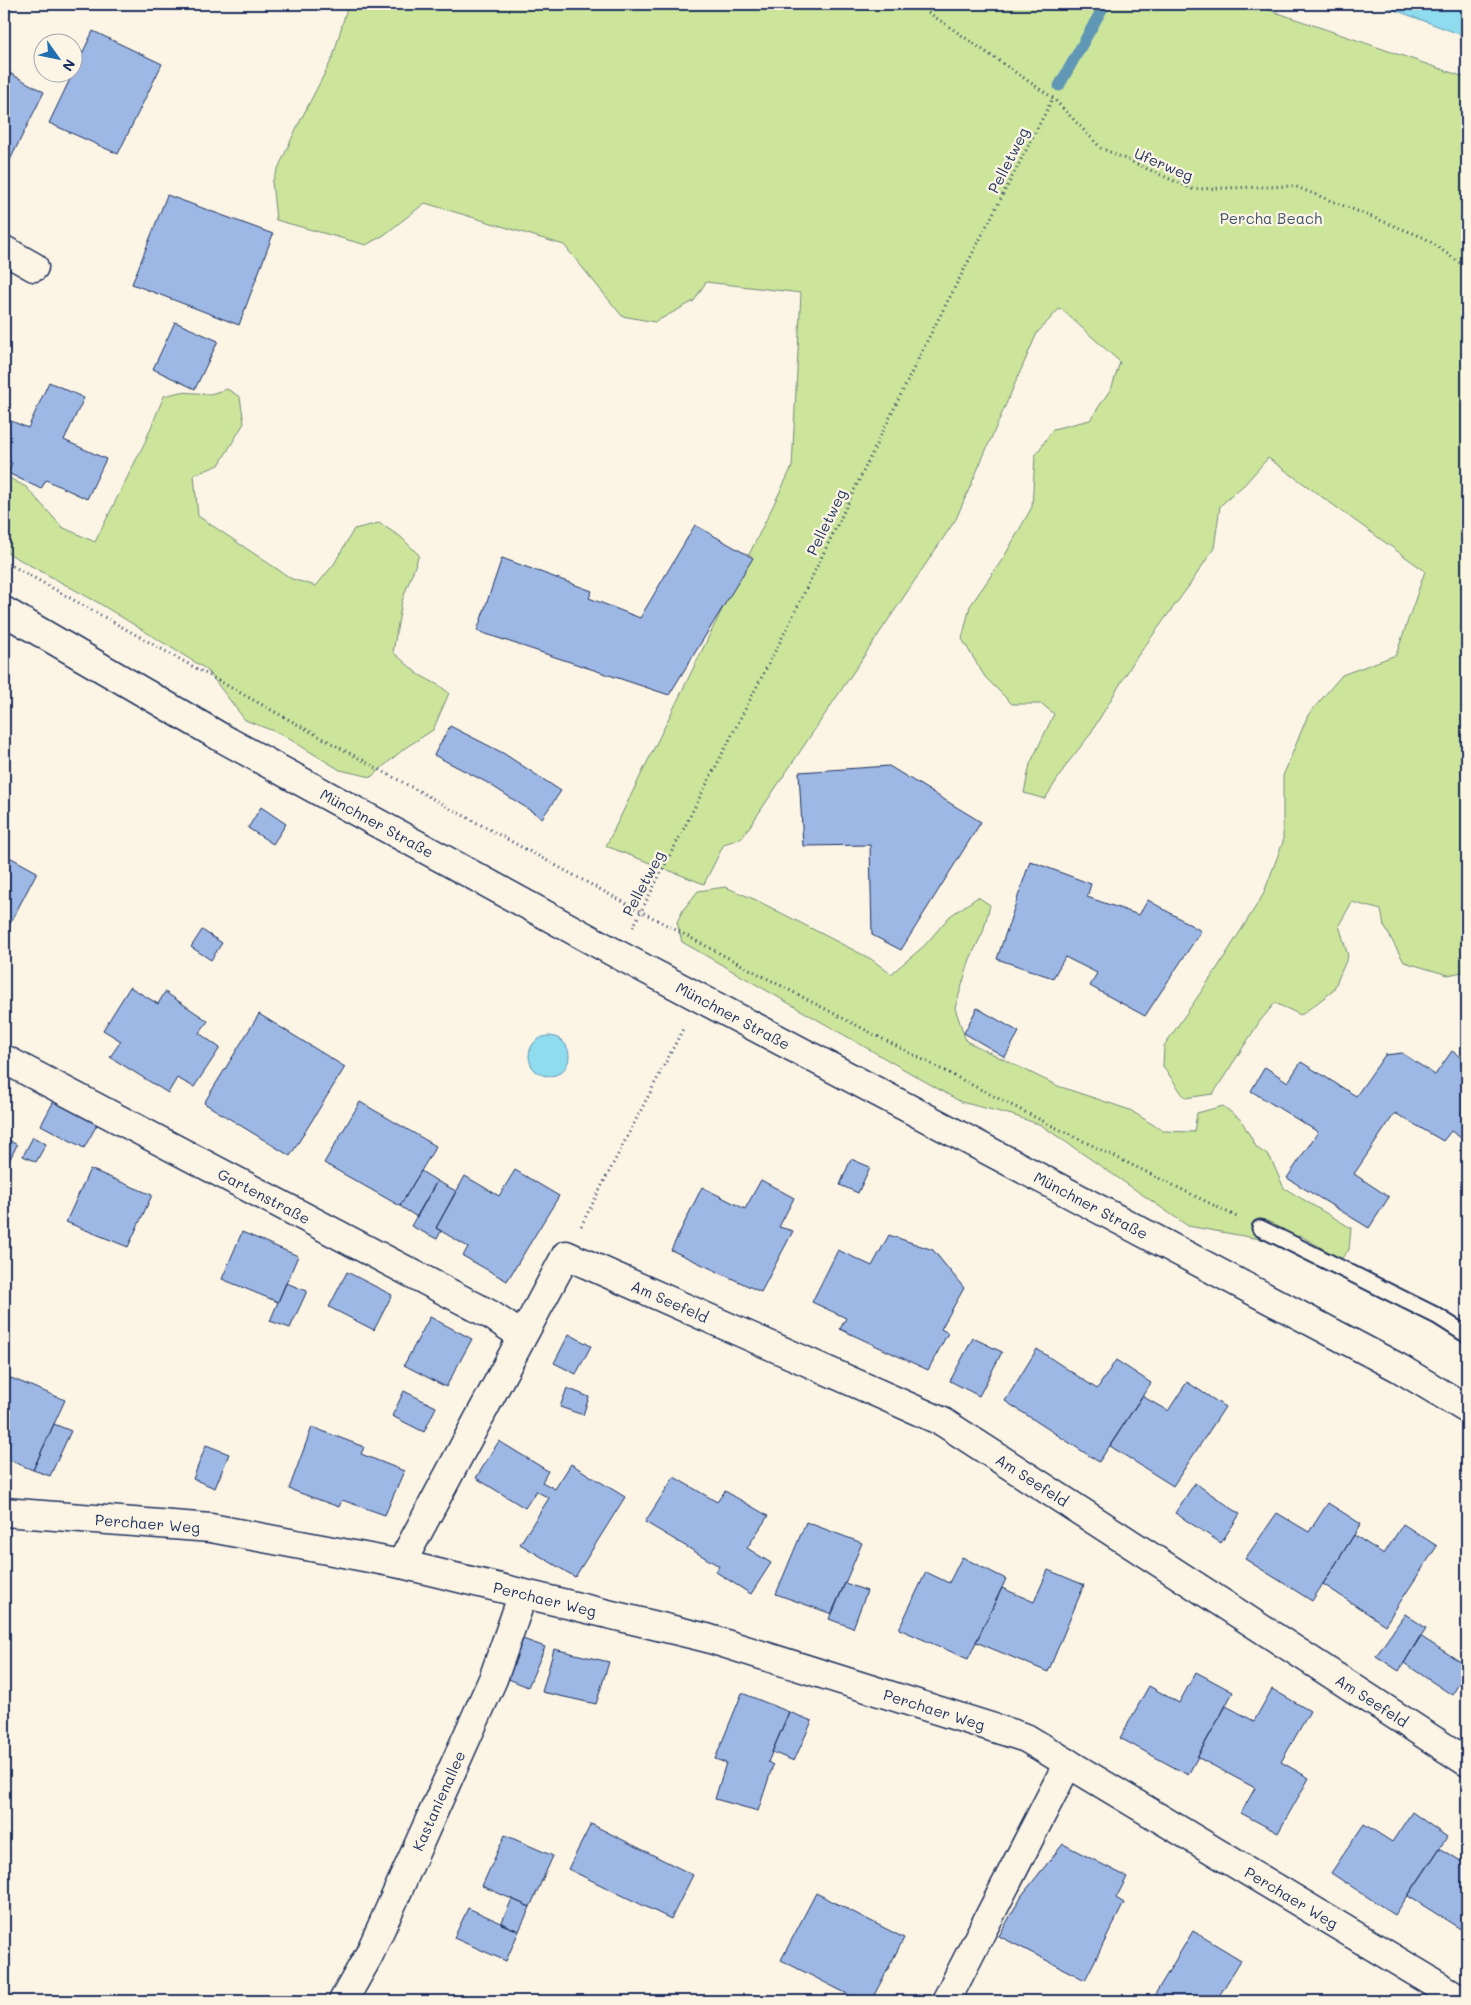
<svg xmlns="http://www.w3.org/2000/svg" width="1471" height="2005" viewBox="0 0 1471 2005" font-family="Mali,sans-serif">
<rect width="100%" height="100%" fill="#fcf5e5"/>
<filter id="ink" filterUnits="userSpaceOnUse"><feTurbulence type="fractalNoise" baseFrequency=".02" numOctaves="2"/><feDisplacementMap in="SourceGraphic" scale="10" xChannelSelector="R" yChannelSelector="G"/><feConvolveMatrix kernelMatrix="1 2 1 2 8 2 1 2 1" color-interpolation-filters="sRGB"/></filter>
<g filter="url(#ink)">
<!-- green -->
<path fill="#cce59b" stroke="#748a7c" d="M348,4H1252L1467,78V971L1448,975L1404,962L1384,926L1381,910L1352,902L1339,925L1348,956L1333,991L1301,1015L1275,1003L1260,1021L1213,1094L1185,1098L1163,1066L1164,1046L1216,970L1263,895L1283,842V776L1308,715L1342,675L1396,655L1425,571L1268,458L1245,484L1220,506L1214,548L1191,583L1134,661L1089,736L1067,764L1045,799L1024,793L1030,764L1054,714L1042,704H1012L985,677L962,639L970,606L1004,557L1032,507L1035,456L1053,429L1090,420L1112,387L1120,362L1060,308L1037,333L956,519L742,838L724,844L704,884L606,846L792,467L801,293L706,282L694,301L655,322L622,316L564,245L425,203L384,235L366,245L276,220L272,182L296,129L333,57Z
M227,389L240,397L244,423L219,465L194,475L198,516L292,579L316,586L334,564L354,529L379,523L401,537L419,555L402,601L393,652L418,674L440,686L449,693L433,730L405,748L371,777L340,770L281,734L245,720L206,669L97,602L4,551V475L26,487L62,527L95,542L145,442L164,396L180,392L210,394Z
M725,887L754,899L871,959L891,974L924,946L950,916L978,897L990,905L983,932L970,959L955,1008L966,1041L1058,1086L1130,1110L1163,1131L1194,1132L1197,1113L1223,1106L1241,1120L1257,1148L1270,1157L1284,1188L1351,1228L1349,1250L1341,1259L1301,1236L1271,1241L1188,1226L1041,1125L1012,1115L961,1102L682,942L677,922L683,910L698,891Z"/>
<!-- water -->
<path fill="#8fdcef" stroke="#6197b5" d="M1379,4H1467V37Z
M529 1056a20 20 0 1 1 40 0a20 20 0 1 1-40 0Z"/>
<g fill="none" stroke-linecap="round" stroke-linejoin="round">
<!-- stream -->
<path stroke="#6197b5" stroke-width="11" d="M1059,86L1105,4"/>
</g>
<!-- building -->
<path fill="#9eb8e5" stroke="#1b2f5e" d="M93,31L162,64L118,154L49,123Z
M4,70L44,92L4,172Z
M167,195L273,234L239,325L132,284Z
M175,322L218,341L195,389L153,369Z
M49,382L84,398L64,440L106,459L87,499L46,480L41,489L8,473L12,463L4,460V418L28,428Z
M695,525L753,558L669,695L477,631L502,558L592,591L589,598L640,618Z
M450,726L503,753L561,791L542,818L486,782L434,755Z
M889,766L981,822L901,950L872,935L870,845L803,846L799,772Z
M261,807L286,824L273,844L248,828Z
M4,854L37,872L4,935Z
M1030,861L1091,884L1087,897L1139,915L1148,900L1201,931L1145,1016L1090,986L1097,973L1065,957L1053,978L997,959Z
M202,930L222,943L211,960L191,947Z
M130,987L158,1004L165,992L208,1021L199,1033L220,1048L194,1087L177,1078L168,1093L110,1057L121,1041L103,1030Z
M977,1008L1019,1032L1005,1057L964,1033Z
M259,1014L345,1067L290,1156L204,1103Z
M1452,1051L1467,1062V1142L1451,1131L1443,1141L1395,1113L1354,1174L1389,1197L1369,1228L1287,1178L1318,1132L1251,1091L1265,1067L1288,1082L1301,1062L1356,1096L1385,1055L1402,1053L1435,1075Z
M55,1099L98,1123L84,1148L41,1125Z
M360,1102L436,1146L400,1206L324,1163Z
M4,1137L17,1145L4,1171Z
M33,1137L46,1144L36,1162L23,1156Z
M851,1159L870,1167L858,1193L840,1185Z
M90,1169L152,1195L128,1247L66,1222Z
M515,1170L559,1196L507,1281L463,1256L468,1247L436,1228L465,1176L499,1196Z
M421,1171L437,1181L417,1217L400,1206Z
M761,1180L794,1198L779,1227L793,1231L761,1292L671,1250L702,1187L745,1209Z
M437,1181L456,1191L436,1228L441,1231L437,1239L411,1226Z
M242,1232L298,1256L278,1302L222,1279Z
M889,1235L933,1250L964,1288L941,1329L948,1333L928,1370L840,1329L846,1318L812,1302L838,1250L872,1266Z
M347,1272L392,1295L374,1330L329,1307Z
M286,1283L307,1291L290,1328L270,1321Z
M430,1317L472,1339L446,1387L404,1365Z
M569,1334L591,1346L576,1374L554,1363Z
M973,1338L1002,1352L979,1396L950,1381Z
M1037,1349L1097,1389L1116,1360L1151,1383L1099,1462L1005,1401Z
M11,1378L65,1400L33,1470L4,1458V1389L5,1390Z
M1187,1382L1225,1407L1173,1486L1110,1446L1142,1396L1168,1411Z
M567,1388L589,1397L583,1415L560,1407Z
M404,1391L436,1407L424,1432L392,1416Z
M54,1424L71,1431L50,1476L33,1470Z
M312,1427L364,1447L361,1454L404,1471L385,1515L342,1500L339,1507L289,1489Z
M499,1441L548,1471L542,1482L555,1489L571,1464L625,1497L575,1577L520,1544L549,1498L536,1491L525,1508L476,1478Z
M206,1445L229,1454L215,1488L193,1479Z
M674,1477L717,1502L725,1491L768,1516L747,1548L771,1563L751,1594L716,1572L719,1566L645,1522Z
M1195,1483L1240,1514L1221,1543L1175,1513Z
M1328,1503L1361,1524L1312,1601L1245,1559L1277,1513L1309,1532Z
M806,1522L862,1543L832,1614L776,1594Z
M1403,1524L1437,1546L1385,1625L1323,1584L1354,1535L1384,1554Z
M962,1557L1006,1579L968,1659L899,1629L926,1572L949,1583Z
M1048,1570L1084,1585L1048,1672L976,1642L1002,1588L1034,1602Z
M845,1583L867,1591L853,1628L829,1619Z
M1405,1614L1426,1628L1399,1671L1376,1656Z
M1420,1636L1467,1666V1671L1452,1695L1404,1663Z
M523,1639L545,1647L528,1687L506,1678Z
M554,1649L609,1662L596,1704L542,1692Z
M1196,1672L1233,1692L1188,1775L1120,1738L1149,1686L1179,1703Z
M1272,1689L1310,1711L1281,1762L1309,1778L1278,1833L1241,1813L1255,1788L1197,1757L1226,1706L1254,1721Z
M742,1693L789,1712L768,1762L773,1765L758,1811L715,1799L726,1763L715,1759Z
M789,1712L812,1721L794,1761L772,1752Z
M1412,1812L1447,1837L1395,1915L1331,1873L1364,1824L1392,1842Z
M591,1824L693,1875L671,1919L568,1869Z
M505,1835L553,1856L530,1907L482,1886Z
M1063,1844L1127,1877L1116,1898L1124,1903L1085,1980L999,1936L1022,1895Z
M1440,1848L1467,1865V1933L1408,1896Z
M816,1893L904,1938L871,2001H861L781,1960Z
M512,1899L530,1907L519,1931L501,1924Z
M468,1908L519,1931L506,1961L454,1938Z
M1193,1931L1241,1960L1216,2001H1151Z"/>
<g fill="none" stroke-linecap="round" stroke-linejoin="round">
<!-- service casing -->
<g stroke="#1b2f5e" stroke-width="19">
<path id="service" d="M1260,1228L1437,1316L1467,1335"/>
</g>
<!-- minor casing -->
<g stroke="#1b2f5e" stroke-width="31">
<g id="minor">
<path d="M4,250L34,267"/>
<path id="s1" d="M4,1059L491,1315L522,1336"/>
<path id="s2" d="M4,1512L211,1528L401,1564L707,1638L1026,1738L1464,2001"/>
<path id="s3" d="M401,1564L566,1255L943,1422L1467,1762"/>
<path id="s4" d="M343,2001L369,1955L493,1679L523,1594"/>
<path d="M946,2001L1068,1763"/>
</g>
</g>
<!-- secondary casing -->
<g stroke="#1b2f5e" stroke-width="31">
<g id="secondary">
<path id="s5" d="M4,611L222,738L617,954L1399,1368L1467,1409"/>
</g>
</g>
<!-- path -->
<path stroke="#1b2f5e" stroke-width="3" stroke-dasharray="1 4" stroke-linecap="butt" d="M916,4L1053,98L1101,148L1192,189L1294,186L1425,238L1467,268
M4,561C341,750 679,936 1023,1111C1094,1147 1166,1181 1237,1217
M633,927L786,630L926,343L1053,98
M581,1226L684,1027"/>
<!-- service -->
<use href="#service" stroke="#fcf5e5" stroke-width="15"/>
<!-- minor -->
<use href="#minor" stroke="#fcf5e5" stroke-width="28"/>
<!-- secondary -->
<use href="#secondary" stroke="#fcf5e5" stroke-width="28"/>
</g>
</g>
<g text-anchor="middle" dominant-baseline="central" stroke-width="4.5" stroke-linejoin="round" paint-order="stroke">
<!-- street labels -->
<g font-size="15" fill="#1b2f5e" stroke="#fcf5e5">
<text transform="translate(1008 160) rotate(-63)">Pelletweg</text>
<text transform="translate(1164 164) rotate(23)">Uferweg</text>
<text transform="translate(826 522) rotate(-64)">Pelletweg</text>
<text stroke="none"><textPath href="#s5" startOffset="429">Münchner Straße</textPath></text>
<text transform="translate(643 883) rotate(-62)">Pelletweg</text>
<text stroke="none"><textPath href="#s5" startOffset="834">Münchner Straße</textPath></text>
<text stroke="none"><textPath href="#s1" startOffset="294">Gartenstraße</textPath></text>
<text stroke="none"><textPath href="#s5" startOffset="1239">Münchner Straße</textPath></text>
<text stroke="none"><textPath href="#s3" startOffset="464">Am Seefeld</textPath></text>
<text stroke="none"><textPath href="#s3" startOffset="869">Am Seefeld</textPath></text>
<text stroke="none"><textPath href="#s2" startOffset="144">Perchaer Weg</textPath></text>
<text stroke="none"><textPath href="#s2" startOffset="549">Perchaer Weg</textPath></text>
<text stroke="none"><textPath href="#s3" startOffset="1274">Am Seefeld</textPath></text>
<text stroke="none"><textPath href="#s2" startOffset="954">Perchaer Weg</textPath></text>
<text stroke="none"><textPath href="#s4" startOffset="222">Kastanienallee</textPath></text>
<text stroke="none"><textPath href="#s2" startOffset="1360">Perchaer Weg</textPath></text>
</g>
<!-- park labels -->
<g font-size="15" fill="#3e536a" stroke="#fcf5e5">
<text x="1271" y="218">Percha Beach</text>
</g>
</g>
<!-- margin -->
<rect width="1471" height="2005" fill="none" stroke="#fcf5e5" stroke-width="20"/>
<rect x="10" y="10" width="1451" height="1985" fill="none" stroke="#1b2f5e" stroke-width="2" filter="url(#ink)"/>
<!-- north arrow -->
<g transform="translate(58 58) rotate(123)"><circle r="24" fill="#fcf5e5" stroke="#a2a6af"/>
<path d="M0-4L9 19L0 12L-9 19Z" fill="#1f6fb2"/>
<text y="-8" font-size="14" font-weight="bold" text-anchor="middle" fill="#1b2f5e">N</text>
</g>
</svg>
